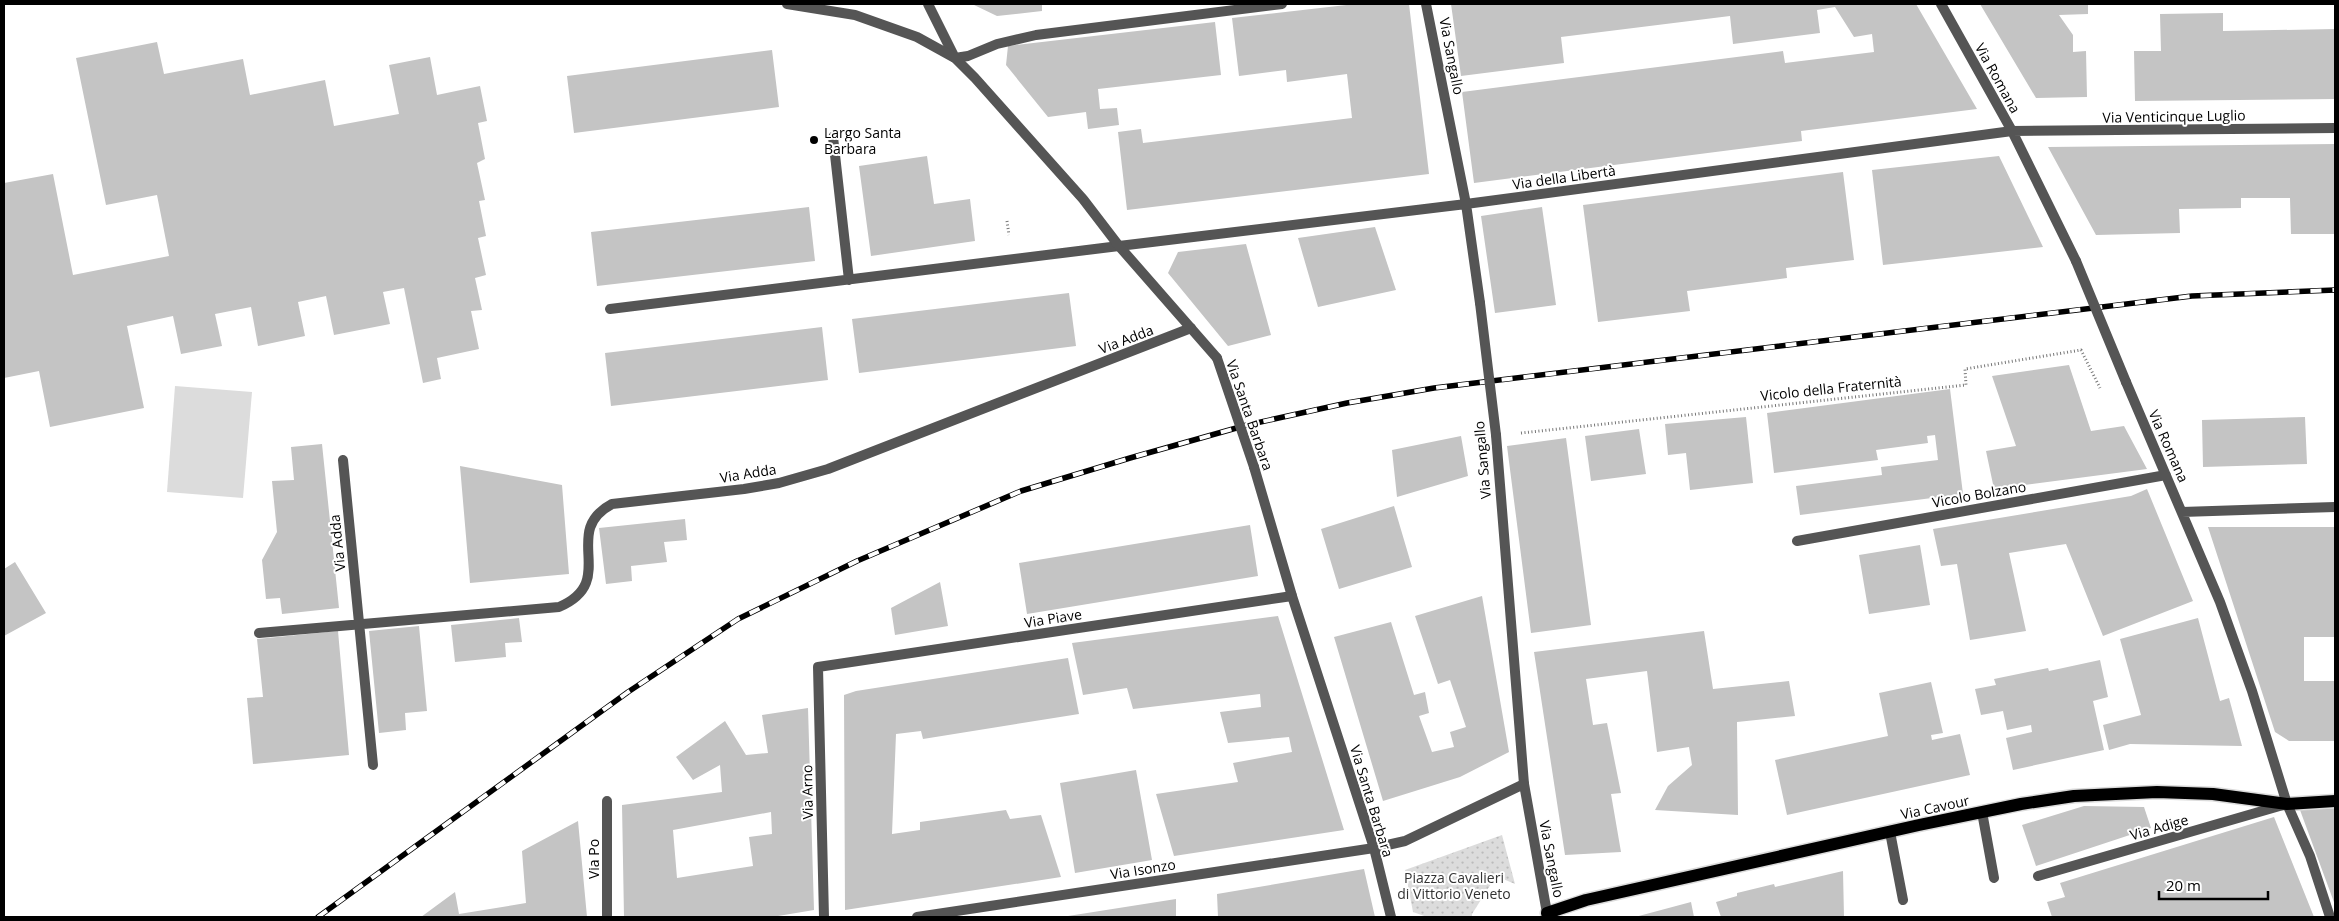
<svg xmlns="http://www.w3.org/2000/svg" width="2339" height="921" viewBox="0 0 2339 921" font-family="'Open Sans',sans-serif">
<defs>
<pattern id="park-dots" width="8" height="8" patternUnits="userSpaceOnUse" patternTransform="scale(1.25)"><rect width="8" height="8" fill="#dcdcdc"/><path d="M2 2h.1M6 6h.1" fill="none" stroke="#bbb" stroke-width="1.8" stroke-linecap="round"/></pattern>
</defs>
<rect width="100%" height="100%" fill="#fff"/>
<!-- grass -->
<path fill="#dcdcdc" d="M175,386L252,392L243,498L167,492Z"/>
<!-- park -->
<path fill="url(#park-dots)" d="M1502,835L1515,884L1496,876L1472,914V917H1427L1413,912L1405,870Z"/>
<!-- building -->
<path fill="#c4c4c4" fill-rule="evenodd" d="M972,4H1042V11L997,16Z
M1355,4H1409L1429,174L1127,210L1118,132L1141,129L1143,143L1352,118L1347,74L1287,82L1286,70L1239,76L1232,18Z
M1451,4H1916L1977,109L1801,131L1802,141L1474,183L1462,92L1783,51L1785,63L1874,52L1872,34L1854,37L1835,7L1817,10L1820,33L1733,44L1730,16L1561,37L1564,63L1461,76Z
M1980,4H2088V14L2059,15L2073,35V52L2086,51L2087,97L2036,98Z
M2223,13V31L2335,29V99L2135,101L2134,51H2161L2160,14Z
M1215,22L1221,75L1098,89L1100,109L1117,108L1119,125L1088,129L1086,112L1048,117L1006,65L1008,46Z
M157,42L164,74L243,59L250,95L325,80L334,126L399,114L389,65L430,57L437,95L480,86L487,121L478,123L485,159L477,163L485,200L479,201L486,236L478,238L486,275L475,278L482,310L471,311L479,349L437,358L441,379L423,383L404,288L383,292L390,324L334,335L326,296L298,302L305,336L258,346L251,307L215,314L222,346L181,354L173,316L127,326L144,408L50,427L39,371L4,378V183L53,174L73,275L169,256L157,195L106,205L76,58Z
M772,50L779,107L574,133L567,76Z
M2335,144V234H2291L2290,198H2241V208L2179,209L2180,233L2096,235L2048,147Z
M927,156L934,204L970,199L975,241L871,256L859,166Z
M1999,156L2043,247L1883,265L1872,170Z
M1843,172L1854,260L1786,268L1787,278L1687,291L1690,311L1598,322L1583,205Z
M809,207L815,261L597,286L591,232Z
M1542,207L1556,305L1495,313L1481,216Z
M1375,227L1396,290L1318,307L1298,238Z
M1246,244L1271,335L1228,346L1168,273L1178,252Z
M1069,293L1076,346L859,373L852,319Z
M822,327L828,380L611,406L605,353Z
M2069,365L2091,431L2124,426L2147,469L1994,489L1986,451L2016,446L1992,376Z
M1950,389L1963,494L1800,515L1796,486L1882,475L1881,467L1938,460L1935,435L1927,436L1928,443L1876,450L1878,460L1774,473L1767,413Z
M1746,417L1753,483L1690,490L1686,453L1668,455L1665,424Z
M2305,417L2307,464L2203,467L2202,420Z
M1639,429L1646,474L1591,481L1585,436Z
M1461,436L1468,476L1397,497L1392,450Z
M1566,438L1591,625L1531,633L1507,446Z
M322,444L339,608L282,614L280,598L266,599L262,560L277,532L272,481L294,480L291,447Z
M460,466L562,485L569,574L470,583Z
M2147,489L2193,601L2103,636L2066,544L2009,553L2026,631L1970,640L1957,564L1941,566L1933,529L2131,496Z
M1394,506L1412,567L1339,589L1321,529Z
M685,519L687,540L664,542L667,562L631,566L632,581L606,584L599,528Z
M1250,525L1258,576L1027,614L1019,563Z
M2208,527H2335V637H2304V681H2335V741H2289L2275,732Z
M1920,545L1930,605L1869,614L1859,555Z
M15,562L46,613L4,636V569Z
M940,582L948,626L895,635L891,608Z
M1482,596L1509,752L1460,777L1383,801L1334,637L1391,622L1414,695L1425,692L1429,713L1419,716L1432,752L1454,747L1450,732L1466,727L1450,680L1438,684L1415,616Z
M1278,616L1344,830L1174,856L1156,794L1238,782L1233,763L1292,752L1289,737L1228,743L1220,712L1261,707L1260,694L1133,709L1127,688L1083,695L1072,643Z
M519,618L522,642L505,643L506,657L455,662L451,625Z
M2198,618L2220,701L2229,698L2242,746L2130,744L2109,750L2103,725L2141,715L2120,639Z
M419,626L427,711L405,713L406,730L379,733L369,631Z
M338,631L349,755L253,764L247,698L263,697L257,639Z
M1704,631L1713,689L1789,681L1795,716L1737,722L1738,815L1655,810L1668,786L1692,765L1689,747L1657,752L1647,671L1586,679L1593,725L1607,723L1621,793L1611,794L1621,852L1565,855L1534,652Z
M1068,658L1079,714L923,739L921,731L896,734L892,834L920,830V822L1006,810L1010,819L1041,815L1061,877L845,910L844,695L856,691Z
M2100,660L2108,697L2093,701L2104,750L2013,770L2006,738L2032,732L2031,725L2007,730L2003,711L1981,715L1975,689L1996,685L1994,679L2048,668L2049,671Z
M1931,682L1943,733L1931,735L1932,740L1960,734L1970,775L1787,815L1775,760L1888,736L1879,693Z
M808,708L814,910L772,917H624L622,805L722,792L720,765L693,780L676,757L725,721L746,755L768,753L762,715ZM771,812L772,834L749,837L753,866L677,878L673,830Z
M1136,770L1152,860L1075,873L1060,783Z
M2084,806L2144,807L2151,828L2036,866L2022,825Z
M2335,808V905L2300,810Z
M2274,817L2314,917H2052L2047,902L2065,897L2060,883Z
M578,821L587,917H421L455,892L459,914L526,903L522,851Z
M1364,869L1375,917H1218L1217,894Z
M1843,871L1844,917H1721L1716,902L1737,896V893L1774,884L1775,887Z
M1176,899V917H1068V916Z
M1691,902L1694,917H1635Z"/>
<g fill="none" stroke-linecap="round" stroke-linejoin="round">
<!-- primary casing -->
<g stroke="#dbdbdb" stroke-width="15">
<path id="primary" d="M1548,917L1547,913L1586,900L1919,825L2021,804L2074,796L2157,792L2213,794L2287,804L2335,801"/>
</g>
<!-- path -->
<path stroke="#777" stroke-width="3" stroke-dasharray="1 2.5" stroke-linecap="butt" d="M1007,221L1009,235
M1521,433L1966,385L1965,369L2081,350L2100,388"/>
<!-- service -->
<path stroke="#555" stroke-width="10" d="M833,137L849,280
M610,309L1119,246
M1982,812L1994,878
M1890,832L1903,900"/>
<!-- minor -->
<path stroke="#555" stroke-width="10" d="M928,4L955,58L968,56L997,44L1036,35L1282,4
M1426,4L1466,204L1480,303
M1941,4L2012,131L2076,261
M1119,246L1466,204L2012,131L2335,128
M2126,382L2220,602L2252,691L2287,804L2310,856L2330,917
M1496,435L1524,784
M343,460L373,765
M2182,512L2335,507
M1797,541L2166,475
M259,633L559,607C620,581 559,532 612,504L744,489L779,483L828,469L1191,328
M2038,876L2283,805
M607,917V801
M824,917L818,667L1292,596
M917,917L1374,848"/>
<!-- tertiary -->
<path stroke="#555" stroke-width="10" d="M787,4L855,15L917,37L955,58L975,78L1083,199L1119,246L1217,358
M1254,467L1292,596L1374,848L1391,917
M1374,848L1405,841L1524,784L1547,913"/>
<!-- primary -->
<use href="#primary" stroke="#000" stroke-width="12"/>
<!-- rail casing -->
<g stroke="#000" stroke-width="5.5">
<path id="rail" d="M318,917L628,692L738,619L857,561L1021,491L1130,458L1247,425L1347,403L1434,388L2192,296L2335,290"/>
</g>
<!-- rail -->
<use href="#rail" stroke="#fff" stroke-width="4" stroke-dasharray="11" stroke-linecap="butt"/>
<!-- minor-bridge -->
<path stroke="#555" stroke-width="10" d="M2076,261L2126,382
M1480,303L1496,435"/>
<!-- tertiary-bridge -->
<path stroke="#555" stroke-width="10" d="M1217,358L1254,467"/>
</g>
<!-- markers -->
<circle fill="#000" stroke="#fff" stroke-width="2" cx="814" cy="140" r="5"/>
<g text-anchor="middle" dominant-baseline="central" stroke-width="4" stroke-linejoin="round" paint-order="stroke">
<!-- street labels -->
<g font-size="14" fill="#000" stroke="#fff">
<text transform="translate(1452 56) rotate(79)">Via Sangallo</text>
<text transform="translate(1998 78) rotate(61)">Via Romana</text>
<text transform="translate(2174 116) rotate(-1)">Via Venticinque Luglio</text>
<text transform="translate(1564 177) rotate(-8)">Via della Libertà</text>
<text transform="translate(1126 339) rotate(-21)">Via Adda</text>
<text transform="translate(1831 388) rotate(-6)">Vicolo della Fraternità</text>
<text transform="translate(1250 415) rotate(71)">Via Santa Barbara</text>
<text transform="translate(2169 446) rotate(66)">Via Romana</text>
<text transform="translate(1482 460) rotate(-95)">Via Sangallo</text>
<text transform="translate(748 473) rotate(-9)">Via Adda</text>
<text transform="translate(1979 494) rotate(-10)">Vicolo Bolzano</text>
<text transform="translate(337 543) rotate(-96)">Via Adda</text>
<text transform="translate(1053 618) rotate(-9)">Via Piave</text>
<text transform="translate(807 792) rotate(-91)">Via Arno</text>
<text transform="translate(1372 801) rotate(73)">Via Santa Barbara</text>
<text transform="translate(1935 807) rotate(-12)">Via Cavour</text>
<text transform="translate(2159 827) rotate(-16)">Via Adige</text>
<text transform="translate(593 859) rotate(-90)">Via Po</text>
<text transform="translate(1552 859) rotate(79)">Via Sangallo</text>
<text transform="translate(1143 869) rotate(-9)">Via Isonzo</text>
</g>
<!-- poi labels -->
<g font-size="14" fill="#000" stroke="#fff" text-anchor="start">
<text x="824" y="132">Largo Santa<tspan x="824" dy="16">Barbara</tspan></text>
</g>
<!-- park labels -->
<g font-size="14" fill="#333" stroke="#fff">
<text x="1454" y="877">Piazza Cavalieri<tspan x="1454" dy="16">di Vittorio Veneto</tspan></text>
</g>
</g>
<!-- border -->
<rect width="2339" height="921" fill="none" stroke="#000000" stroke-width="10"/>
<!-- scale -->
<path d="M2159 891v8h109v-8" fill="none" stroke="#000000" stroke-width="2.5"/>
<text x="2166" y="891" font-size="15" fill="#000000" stroke="#ffffff" stroke-width="4" paint-order="stroke">20 m</text>
</svg>
